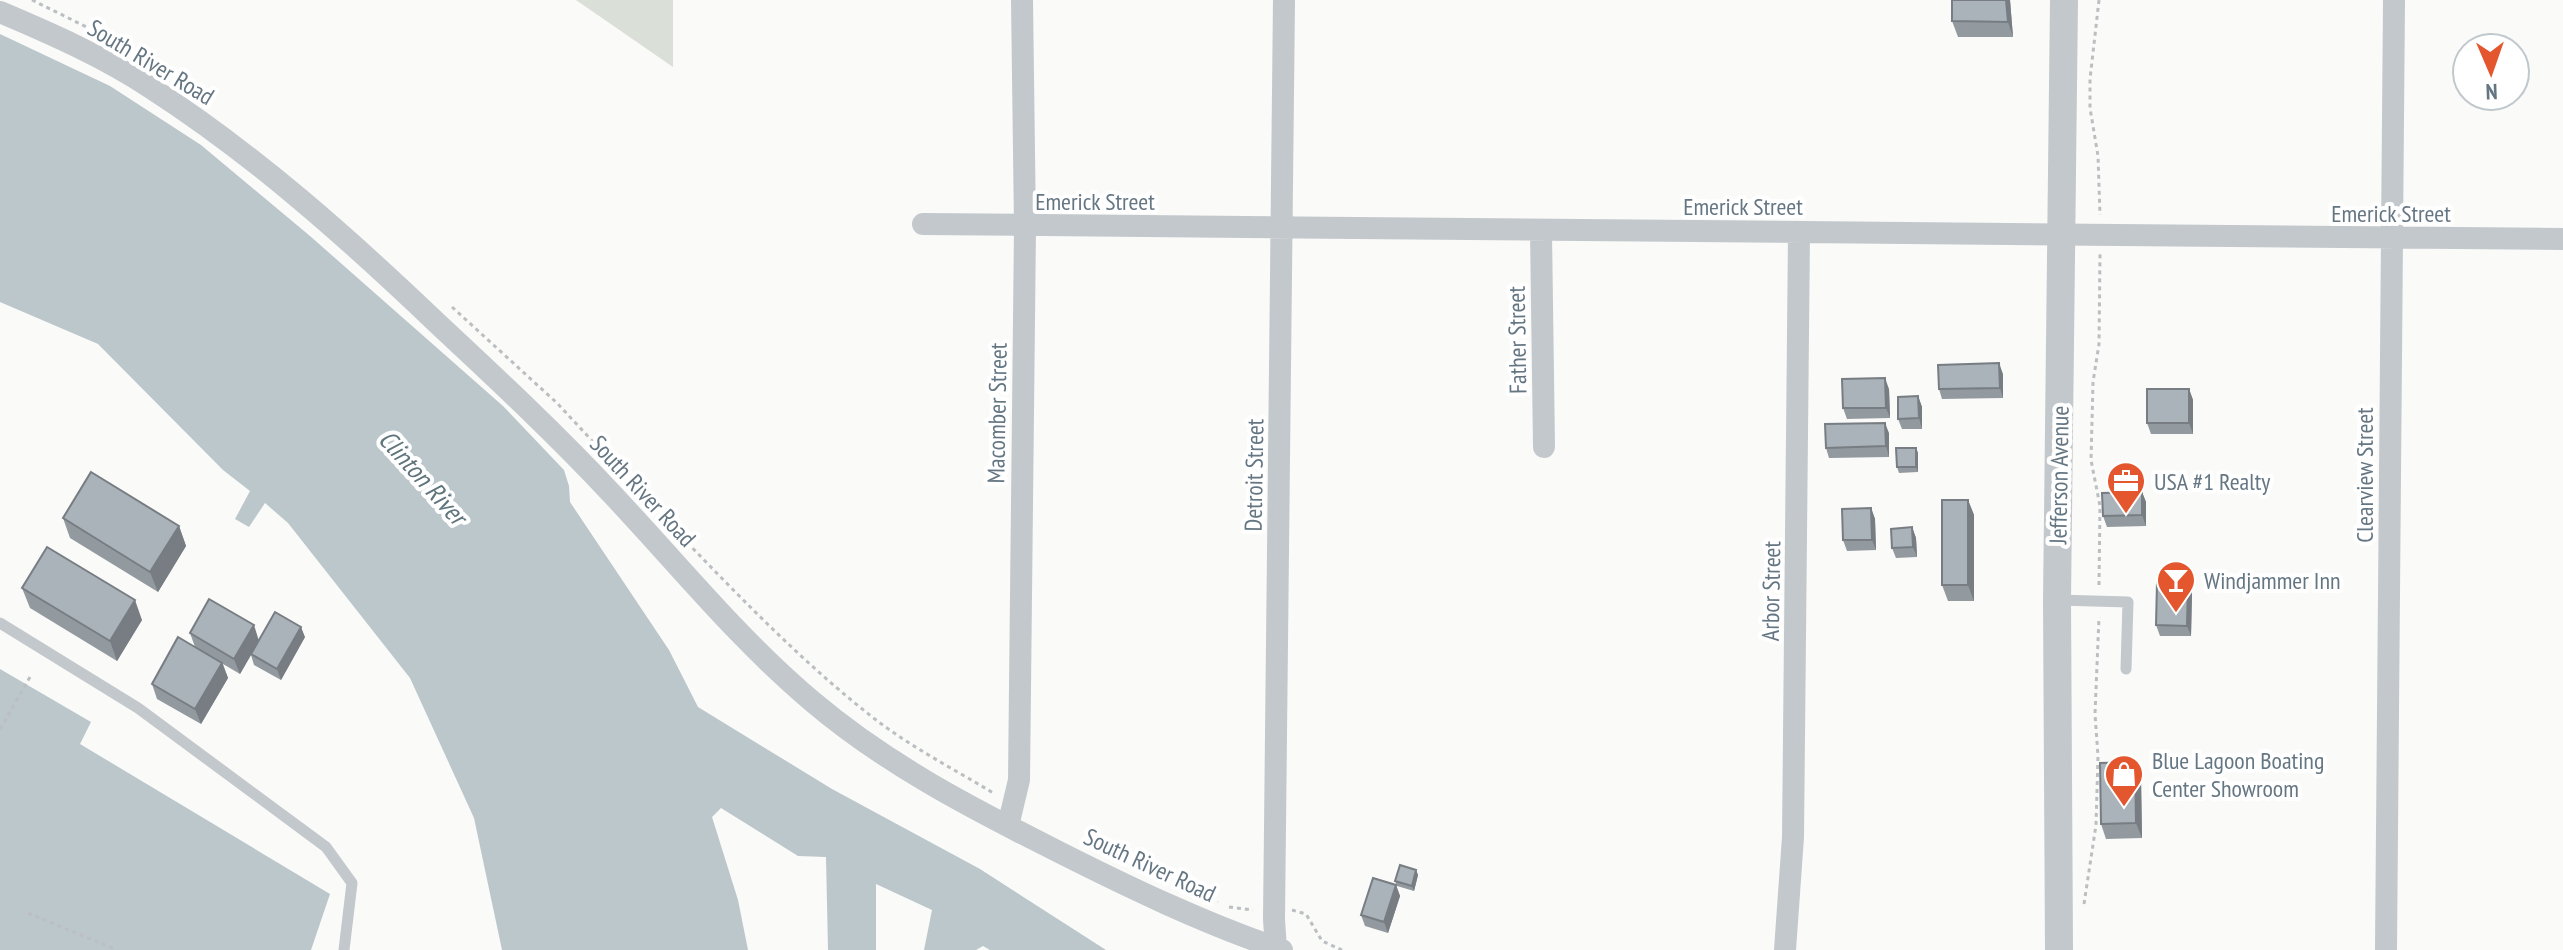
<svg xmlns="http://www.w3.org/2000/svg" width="2563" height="950" viewBox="0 0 2563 950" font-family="'PT Sans Narrow',sans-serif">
<rect width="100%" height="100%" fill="#fafaf8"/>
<!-- green -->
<path fill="#dadfd7" d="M576,0H673V67Z"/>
<!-- water -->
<path fill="#bbc7cb" d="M0,34L110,86L201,145L310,236L503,406L564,470L569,486L570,502L669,650L698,707L832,789L980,869L1106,950H990L983,946L976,950H924L932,910L876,884V950H828L826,857L798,856L721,808L712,817L738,900L748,950H502L474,818L410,678L288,523L265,503L249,527L235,519L250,491L223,470L98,344L0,302Z
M0,669L91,722L80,744L330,894L311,950H0Z"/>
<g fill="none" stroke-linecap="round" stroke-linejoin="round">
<!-- path -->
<path stroke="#bbbfc2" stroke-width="3" stroke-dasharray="4 4" stroke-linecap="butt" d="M32,0L125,46
M2099,0L2090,79V108L2098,156L2100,215
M182,82L196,91
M452,307L557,403L597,446
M676,531C737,594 797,657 866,712C905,744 952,768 995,794
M2099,585L2100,506L2091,460L2093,382L2099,344L2100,254
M0,729L30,677
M1123,859L1218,902
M2084,904L2096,825L2098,756L2095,714L2099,617
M1229,907L1253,910
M1292,910L1306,914L1322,941L1342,950
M28,913L117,950"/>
<!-- service -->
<path stroke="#c3c8cc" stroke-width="11" d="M2058,600L2128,602L2126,669
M0,623L138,708L326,847L352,883L344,950"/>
<!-- minor -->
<path stroke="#c3c8cc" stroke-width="22" d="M0,12C52,34 104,57 151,88C255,155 349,239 438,324C497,379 556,434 611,493C678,564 738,639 813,702C885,763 969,807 1053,849C1128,887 1203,923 1282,950
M923,224L2563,239
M1541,232L1544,447
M1008,826L1019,780L1025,227L1022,0
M1276,950L1274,919L1284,0
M1785,950L1793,837L1799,233
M2386,950L2394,0"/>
<!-- tertiary -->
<path stroke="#c3c8cc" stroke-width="28" d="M2059,950L2057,600L2064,0"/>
</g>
<!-- wall -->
<path fill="#929a9f" d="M1952,0H2010L2013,37H1958L1952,21Z
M2003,374V398L1942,399L1939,389Z
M1889,389L1890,418L1847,419L1843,408Z
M2189,389L2193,400V434H2151L2147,423Z
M1918,396L1922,407V429H1902L1898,419Z
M1889,433V457L1829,458L1826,448Z
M1916,448L1918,453V472L1899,473L1897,467Z
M2142,492L2146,502V526L2107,527L2103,516Z
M1968,500L1974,515V601H1948L1942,585Z
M1871,508L1875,519L1876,550L1847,551L1843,540Z
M63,518L179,526L186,546L158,592L70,538Z
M1912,527L1916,538L1917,557L1896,558L1892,548Z
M2188,583L2192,593L2191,636H2160L2156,625Z
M22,588L142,620L117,661L30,608Z
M190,633L259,640L305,637L281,680L254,665L251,655L240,674L223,664L228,678L201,724L157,699L152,684L195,647Z
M2141,778L2142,838L2106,839L2101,824Z
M1416,870L1418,875L1414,891L1397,886L1395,881Z
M1396,885L1400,896L1388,933L1365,926L1361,915Z"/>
<!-- shaded-wall -->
<path fill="#777d82" d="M2006,0H2010L2013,37L2008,22Z
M1999,363L2003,374V398L2000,388Z
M1885,378L1889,389L1890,418L1886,408Z
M2189,389L2193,400V434L2189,423Z
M1918,396L1922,407V429L1919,418Z
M1885,423L1889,433V457L1886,446Z
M1916,448L1918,453V472L1916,467Z
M2142,492L2146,502V526L2142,515Z
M1968,500L1974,515V601L1968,585Z
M1871,508L1875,519L1876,550L1872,540Z
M179,526L186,546L158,592L150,572Z
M1912,527L1916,538L1917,557L1913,547Z
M2188,583L2192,593L2191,636L2187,626Z
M135,600L142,620L117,661L110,641Z
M254,625L259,641L240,674L234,659Z
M301,627L305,637L281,680L277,669Z
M222,663L228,678L201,724L195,709Z
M2135,762L2141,778L2142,838L2136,823Z
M1416,870L1418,875L1414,891L1412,886Z
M1396,885L1400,896L1388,933L1384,922Z"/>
<!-- building -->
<path fill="#aab3b9" stroke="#777d82" stroke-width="2" d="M1952,0H2006L2008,22L1952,21Z
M1999,363L2000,388L1939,389L1938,365Z
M1885,378L1886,408H1843L1842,379Z
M2147,389H2189V423H2147Z
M1918,396L1919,418L1898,419V397Z
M1885,423L1886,446L1826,448L1825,424Z
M1896,448H1916V467H1897Z
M91,472L179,526L150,572L63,518Z
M2142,492V515L2103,516L2102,493Z
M1942,500H1968V585H1942Z
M1871,508L1872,540H1843L1842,509Z
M1912,527L1913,547L1892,548L1891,529Z
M47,547L135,600L110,641L22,588Z
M2157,582L2188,583L2187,626L2156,625Z
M209,599L254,625L234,659L190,633Z
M275,612L301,627L277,669L251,654Z
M178,637L222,663L195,709L152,684Z
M2135,762L2136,823L2101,824L2100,763Z
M1400,865L1416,870L1412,886L1395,881Z
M1373,878L1396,885L1384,922L1361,915Z"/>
<!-- icons -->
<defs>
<g id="office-pin" transform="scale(2)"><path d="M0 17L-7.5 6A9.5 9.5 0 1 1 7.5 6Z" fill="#e4572e" stroke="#fff"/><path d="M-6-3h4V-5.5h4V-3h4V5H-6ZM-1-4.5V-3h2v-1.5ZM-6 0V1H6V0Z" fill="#fff"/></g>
<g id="bar-pin" transform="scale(2)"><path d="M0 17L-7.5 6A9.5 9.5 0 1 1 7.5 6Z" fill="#e4572e" stroke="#fff"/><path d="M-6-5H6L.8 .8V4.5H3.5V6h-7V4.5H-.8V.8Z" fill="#fff"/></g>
<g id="shop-pin" transform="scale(2)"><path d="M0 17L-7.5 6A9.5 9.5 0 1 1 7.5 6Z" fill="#e4572e" stroke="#fff"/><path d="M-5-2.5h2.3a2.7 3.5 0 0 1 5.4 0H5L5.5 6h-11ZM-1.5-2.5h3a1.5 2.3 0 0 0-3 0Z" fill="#fff"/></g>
</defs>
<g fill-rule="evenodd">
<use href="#office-pin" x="2126" y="481"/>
<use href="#bar-pin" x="2176" y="580"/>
<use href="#shop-pin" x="2124" y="774"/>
</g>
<g text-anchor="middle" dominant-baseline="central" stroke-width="8" stroke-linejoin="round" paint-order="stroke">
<!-- street labels -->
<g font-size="24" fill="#657683" stroke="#fff">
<text transform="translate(151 62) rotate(31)">South River Road</text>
<text x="1095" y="201">Emerick Street</text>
<text x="1743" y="206">Emerick Street</text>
<text x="2391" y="213">Emerick Street</text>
<text transform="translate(1517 340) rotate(-91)">Father Street</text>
<text transform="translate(997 413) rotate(-89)">Macomber Street</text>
<text transform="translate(1254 475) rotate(-89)">Detroit Street</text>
<text transform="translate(2059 475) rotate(-89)">Jefferson Avenue</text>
<text transform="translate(2364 475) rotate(-90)">Clearview Street</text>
<text transform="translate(643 491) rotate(47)">South River Road</text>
<text transform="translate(1771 591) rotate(-89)">Arbor Street</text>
<text transform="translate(1150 865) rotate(25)">South River Road</text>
</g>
<!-- poi labels -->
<g font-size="24" fill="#657683" stroke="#fff" text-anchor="start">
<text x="2154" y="481">USA #1 Realty</text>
<text x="2204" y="580">Windjammer Inn</text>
<text x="2152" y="760">Blue Lagoon Boating<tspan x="2152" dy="28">Center Showroom</tspan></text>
</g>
<!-- water labels -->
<g font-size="26" font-style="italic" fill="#60757c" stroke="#fff">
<text transform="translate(423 477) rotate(48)">Clinton River</text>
</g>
</g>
<!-- north arrow -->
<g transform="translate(2491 72) rotate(178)"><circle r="38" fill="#ffffff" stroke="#c1c8cd" stroke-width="2"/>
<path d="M0-6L14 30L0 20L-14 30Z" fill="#e4572e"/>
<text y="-12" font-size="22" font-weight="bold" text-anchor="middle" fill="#657683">N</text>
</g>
</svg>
